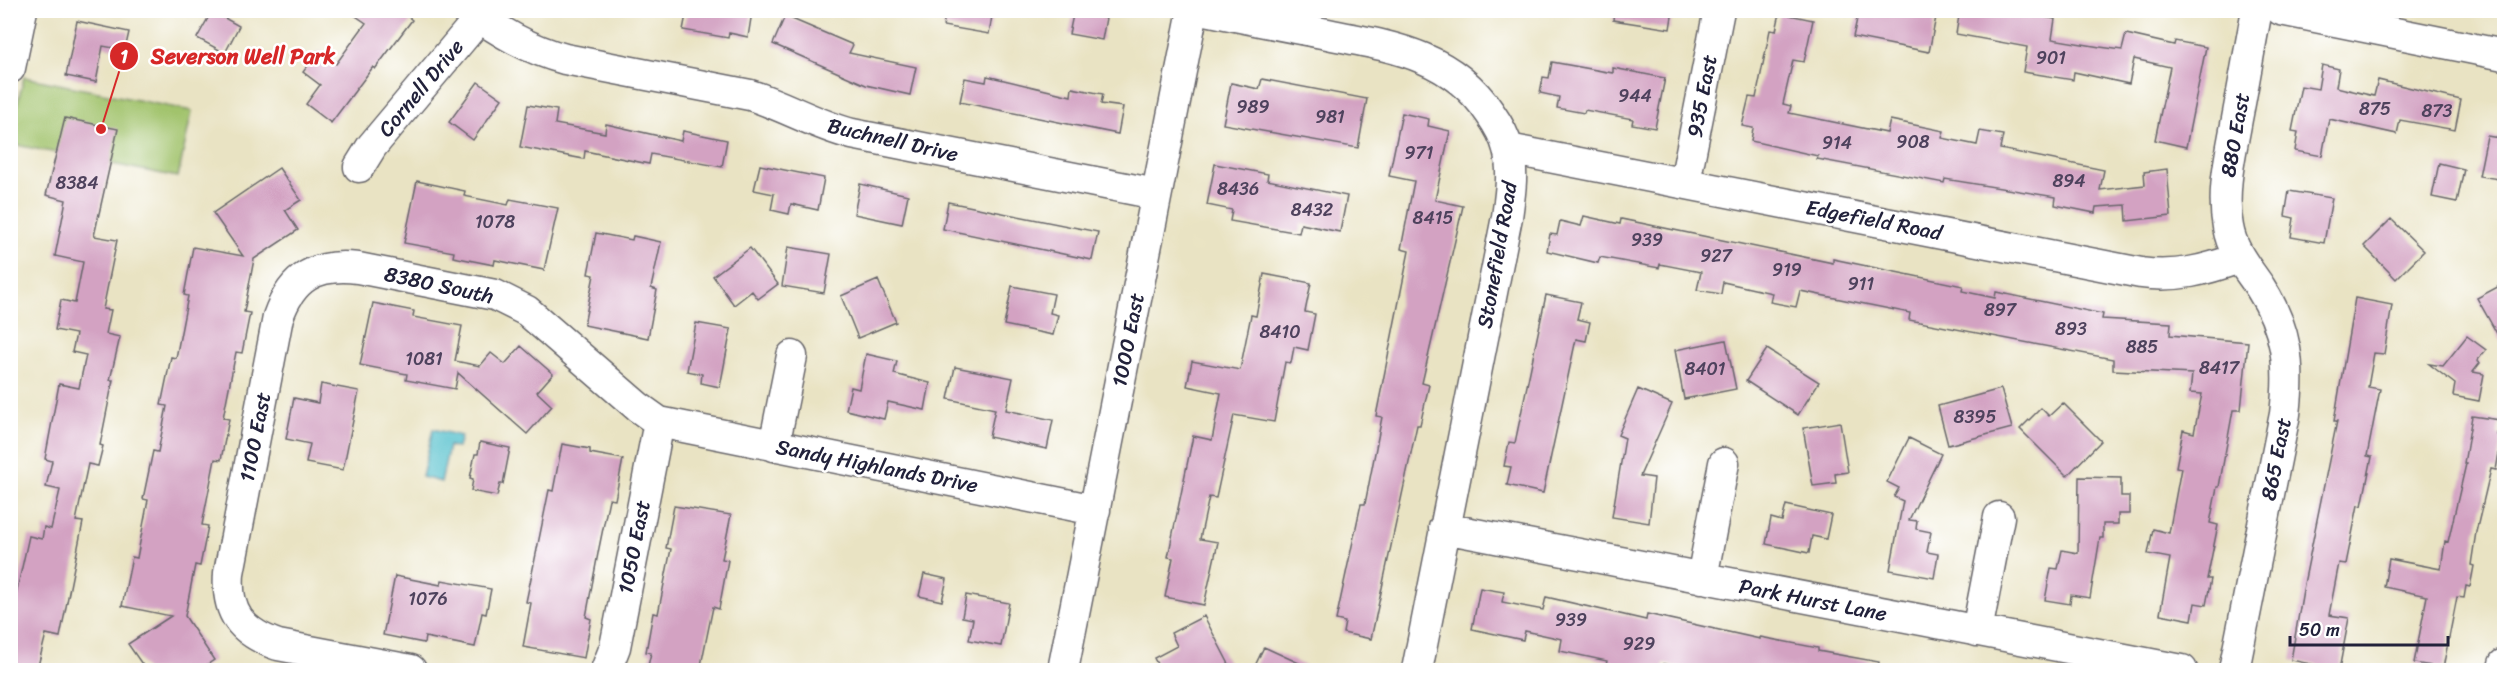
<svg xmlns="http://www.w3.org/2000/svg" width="2515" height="681" viewBox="0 0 2515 681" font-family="Sriracha,sans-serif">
<rect width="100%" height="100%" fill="#fff"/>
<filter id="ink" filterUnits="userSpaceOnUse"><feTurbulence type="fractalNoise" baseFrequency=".0167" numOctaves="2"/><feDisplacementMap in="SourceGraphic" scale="12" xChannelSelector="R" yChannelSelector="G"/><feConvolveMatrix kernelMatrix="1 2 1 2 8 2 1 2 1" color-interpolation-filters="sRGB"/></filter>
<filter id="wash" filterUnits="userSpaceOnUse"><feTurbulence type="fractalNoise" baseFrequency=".008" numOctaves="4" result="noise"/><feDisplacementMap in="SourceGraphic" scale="24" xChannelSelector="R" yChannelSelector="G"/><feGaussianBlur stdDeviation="1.35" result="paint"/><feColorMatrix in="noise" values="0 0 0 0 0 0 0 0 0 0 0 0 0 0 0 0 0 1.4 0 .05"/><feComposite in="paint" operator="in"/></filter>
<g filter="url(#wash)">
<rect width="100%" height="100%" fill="#e9e3c3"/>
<!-- green -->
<path fill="#a1c36c" stroke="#627254" stroke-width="1.5" d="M24,77L192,111L178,177L11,144L15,113Z"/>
<!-- water -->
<path fill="#53c0cc" stroke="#3a7184" stroke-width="1.5" d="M433,429L461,436L458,448L449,446L441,482L422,477Z"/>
<g id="blocks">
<!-- building -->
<path fill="#d3a2c2" d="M347,10H400L412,20L375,69L373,67L331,123L306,104L320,85L303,72L319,51L336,64L366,23Z
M687,10L752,12L748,37L729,33L728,38L683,30Z
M946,10H993L989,34L943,26Z
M1074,10H1100L1099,17L1106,18L1102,40L1069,34Z
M1614,10H1673L1670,29L1613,20Z
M1859,10H1921L1920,14L1936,17L1929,52L1853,37Z
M1960,10H2016V12L2055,19L2052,39L2100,47L2122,50L2126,34L2174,45L2175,41L2206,47L2186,147L2155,140L2170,67L2134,59L2129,84L2074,72L2073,80L2023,72L2027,47L1956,34Z
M212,11L239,26L225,53L197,38Z
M1780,13L1813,20L1804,62L1793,60L1783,104L1791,106L1789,113L1887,133L1890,120L1944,131L1942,138L1977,145L1980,131L2003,135L2000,149L2104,170L2100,190L2145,185L2144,172L2167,169L2171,216L2127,221L2126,205L2096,207L2095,213L2055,205L2056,197L1945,179L1944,183L1817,159L1818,156L1751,141L1753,128L1742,126L1749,97L1756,98L1770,30L1776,31Z
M785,16L853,45L849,53L916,67L910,95L866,85L773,44Z
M77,21L129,32L125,50L103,46L96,82L66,76Z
M1552,62L1613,73V68L1665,78L1655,128L1632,124L1633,119L1585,110L1584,113L1557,108L1559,97L1540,93L1543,77L1549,78Z
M2322,65L2339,69L2336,87L2374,96L2378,80L2461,100L2455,130L2400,120L2397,134L2329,119L2322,156L2295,151L2298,132L2292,131L2301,86L2318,89Z
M987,76L1071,96L1072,88L1103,94L1101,104L1123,107L1118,134L960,102L965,78L986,82Z
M1262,79L1367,99L1358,148L1223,124L1231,83L1259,89Z
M478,82L502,99L473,140L449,122Z
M528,105L557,110L555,124L605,133L606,124L681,141L683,131L727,140L722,167L651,154L649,164L585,151L584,159L520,147Z
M1402,113L1429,119L1428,126L1450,131L1435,200L1463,206L1422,383L1429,385L1420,425H1417L1371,639L1343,633L1345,622L1336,620L1361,504H1365L1382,417L1376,416L1409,251L1401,249L1414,181L1389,176Z
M65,118L118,129L94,236L117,240L103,309L111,310L106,334L120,337L110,380H113L100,445L103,446L98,466L88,464L76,521L83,522L60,637L46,634L37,670H10V621L29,536L42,539L44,527L51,529L60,490L46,487L52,461L45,459L59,384L79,388L86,355L72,352L76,334L55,330L61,300L75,303L83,262L55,256L66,200L46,195Z
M2487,136L2505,139V180L2479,176Z
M2439,163L2464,169L2457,202L2432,197Z
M1215,164L1268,174L1267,180L1347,196L1340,232L1301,224L1299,233L1230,221L1232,210L1207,205Z
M760,165L824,178L818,210L791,204L789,214L771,210L774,194L754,190Z
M279,168L301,200L285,210L298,230L254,259L244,312L250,313L242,353L236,352L223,418L229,419L221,460L215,459L202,525L208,526L200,566L195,565L185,616L214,660L199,670H146L128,644L171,616L122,606L132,557L137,558L148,500L143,499L153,451L158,452L167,406L161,405L171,357L176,358L188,296L184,295L193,247L243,256L213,213Z
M417,181L465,191L464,196L508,205L510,199L558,208L544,270L495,260L494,265L453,257L454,252L404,243Z
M860,184L908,195L902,224L854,214Z
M2289,191L2332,198L2324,243L2291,237L2294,218L2285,216Z
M948,202L1098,232L1092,260L943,229Z
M1584,216L1620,224L1621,219L1833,263V259L1963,286L1962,291L1995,298L1996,292L2103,314L2102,319L2171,323L2170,335L2248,342L2241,410H2233L2219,487H2217L2210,523L2218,525L2207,579H2211L2206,605L2195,603L2192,620L2160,614L2170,558L2148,554L2153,529L2169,533L2181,468L2176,467L2183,430L2194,433L2202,394L2190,393L2192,374L2113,370V359L1909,320L1910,313L1800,291L1796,307L1770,302L1772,293L1723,282L1721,294L1697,290L1701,272L1660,264L1659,268L1600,257L1598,263L1547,251L1550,234L1557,235L1560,221L1581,226Z
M2391,219L2424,251L2396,279L2364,246Z
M596,233L632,240L633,236L661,242L651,288L657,290L648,338L584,325L594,275L588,274Z
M788,247L831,254L824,293L782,286Z
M750,248L778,284L758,299L752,291L734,305L713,276Z
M1264,274L1311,283L1305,312L1315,314L1308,350L1294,347L1291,363L1285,362L1274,422L1234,415L1216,498L1209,497L1200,539L1218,542L1204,605L1165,597L1173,558L1168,557L1193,436L1212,440L1221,393L1187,386L1192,361L1240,370L1251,315L1256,316Z
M878,280L896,322L858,338L841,296Z
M2505,283V348L2477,298Z
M1012,286L1054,294L1050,313L1058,315L1053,335L1004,325Z
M1546,295L1581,302L1577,319L1590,322L1586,341L1576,339L1543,493L1507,485L1511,467L1504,466L1509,442L1515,443Z
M2355,298L2392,305L2384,354L2374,353L2368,387L2380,389L2367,456L2372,457L2362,506L2358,505L2346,564L2339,563L2329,615L2349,618L2339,670L2291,660L2304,584L2337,421H2334Z
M373,303L414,311L413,317L462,326L455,361L480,366L491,353L505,364L521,346L553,374L537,392L552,406L527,434L458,373L455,389L406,380L407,374L360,365Z
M696,323L731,329L720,387L701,383L702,374L687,371Z
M2467,336L2486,350L2477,361L2480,363L2473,372L2484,374L2479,401L2453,396L2455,384L2429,364L2443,366Z
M1726,340L1736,389L1684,399L1675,350Z
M1767,349L1819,382L1798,415L1746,381Z
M866,354L897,361L894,374L930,383L925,410L888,402L884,419L846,410L851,387L859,389Z
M955,367L1013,378L1006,410L1053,420L1047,449L989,437L995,409L948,399Z
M321,384L359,391L343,470L306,463L310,444L286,439L294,398L318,403Z
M1638,389L1672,404L1640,476L1654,478L1649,523L1612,517L1625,438L1618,435Z
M2001,389L2012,428L1948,445L1938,406Z
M2063,403L2101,441L2067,476L2020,429L2041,408L2049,416Z
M2472,416L2500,420L2497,435L2502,436L2496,470L2491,469L2476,532L2471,565L2474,566L2470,587L2466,586L2464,598L2457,597L2443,668L2414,663L2427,596L2384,587L2389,559L2441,569L2445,541L2448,542L2466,464H2464Z
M1840,422L1848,472L1835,474L1836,483L1813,486L1803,428Z
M1909,438L1941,454L1909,520L1917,521L1916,529L1931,532L1927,552L1938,554L1934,578L1890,570L1903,501L1894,497L1899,488L1887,482Z
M480,442L510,448L503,484H500L497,496L471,491L473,479L470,478L475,454H478Z
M562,444L590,449V453L623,459L615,500L609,499L599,548L586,617L591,619L584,658L523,647L531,603L526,602L536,554L549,490L553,491Z
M2079,477L2121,478V496H2129V514H2118V524H2103V538H2100L2090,598L2071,595L2070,604L2045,600L2051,568L2058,569L2062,550L2078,553Z
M1786,505L1831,515L1826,539L1812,536L1809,553L1766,544L1771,518L1782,521Z
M674,506L731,515L722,559L728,560L719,609L713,607L700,670H647L651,653L646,652L653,613L658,614L671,549L666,548Z
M924,574L947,579L942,601L919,596Z
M395,576L441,585L442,580L491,589L486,614L482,613L475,647L425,637L424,643L383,635Z
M1480,588L1504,592L1502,602L1543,610L1546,597L1646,620L1647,614L1760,639V637L1818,648V651L1879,662L1878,670H1696L1664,664L1663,670H1605L1607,661L1560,651L1562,639L1525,631L1523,640L1472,629Z
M966,595L1009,603L1001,646L969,640L973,619L962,617Z
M1204,616L1232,670H1160L1154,658L1177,646L1171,633Z
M1264,647L1314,670H1253Z"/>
</g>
</g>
<g filter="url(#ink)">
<use href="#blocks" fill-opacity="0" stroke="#68666b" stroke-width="1.5"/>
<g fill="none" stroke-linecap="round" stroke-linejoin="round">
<!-- minor casing -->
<g stroke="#68666b" stroke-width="33">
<path id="minor" d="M469,10C500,32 528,49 565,59L750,95C785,106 816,125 852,134L1156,194
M1206,10C1245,18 1284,26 1322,33C1388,46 1450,53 1490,113C1497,123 1505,137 1508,149C1514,171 1510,195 1507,217L1417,670
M2281,10L2504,55
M10,68L22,10
M1508,149L2141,273C2176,278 2206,270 2239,258
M359,167L372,146L486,10
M1685,182L1719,10
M774,446L792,356
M1444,528L2182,670
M1702,578L1724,463
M1977,631L1999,517
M411,670L278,645C241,632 226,613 229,573L278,317C292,277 316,263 358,268L495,295L527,311L638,407L659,422L1095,510
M606,670L615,647L659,422
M1063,670L1193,10
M2234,670L2285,414C2291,365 2287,329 2260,287C2247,268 2232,251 2228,227C2221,191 2231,154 2237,119C2244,83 2250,46 2257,10
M2503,670L2504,664"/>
</g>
<!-- minor -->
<use href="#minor" stroke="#fff" stroke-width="30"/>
</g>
</g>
<g text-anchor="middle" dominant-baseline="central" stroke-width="5" stroke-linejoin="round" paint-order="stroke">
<!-- number labels -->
<g font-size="18" fill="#4e425d">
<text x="2051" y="58">901</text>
<text x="1635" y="96">944</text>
<text x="1253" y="107">989</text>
<text x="2375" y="109">875</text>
<text x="2437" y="111">873</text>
<text x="1330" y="117">981</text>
<text x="1913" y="142">908</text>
<text x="1837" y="143">914</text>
<text x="1419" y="153">971</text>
<text x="2069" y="181">894</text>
<text x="77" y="183">8384</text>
<text x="1238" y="189">8436</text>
<text x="1312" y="210">8432</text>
<text x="1433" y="218">8415</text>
<text x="495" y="222">1078</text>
<text x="1647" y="240">939</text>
<text x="1716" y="256">927</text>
<text x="1787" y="270">919</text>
<text x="1861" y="284">911</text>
<text x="2000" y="310">897</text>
<text x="2071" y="329">893</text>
<text x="1280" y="332">8410</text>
<text x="2142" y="347">885</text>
<text x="424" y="359">1081</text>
<text x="2219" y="368">8417</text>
<text x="1705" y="369">8401</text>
<text x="1975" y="417">8395</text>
<text x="428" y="599">1076</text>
<text x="1571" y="620">939</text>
<text x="1639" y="644">929</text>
</g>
<!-- street labels -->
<g font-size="21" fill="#22223b" stroke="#fff">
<text transform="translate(421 88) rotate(-50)">Cornell Drive</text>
<text transform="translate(1702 96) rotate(-79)">935 East</text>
<text transform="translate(2235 135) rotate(-80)">880 East</text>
<text transform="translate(893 140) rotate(13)">Buchnell Drive</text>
<text transform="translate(1874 220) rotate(11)">Edgefield Road</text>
<text transform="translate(1497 255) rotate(-80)">Stonefield Road</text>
<text transform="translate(439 285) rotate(12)">8380 South</text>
<text transform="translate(1128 340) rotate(-79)">1000 East</text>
<text transform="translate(255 437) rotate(-79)">1100 East</text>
<text transform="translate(2276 459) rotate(-79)">865 East</text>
<text transform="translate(877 466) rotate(11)">Sandy Highlands Drive</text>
<text transform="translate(634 547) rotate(-79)">1050 East</text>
<text transform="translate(1813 600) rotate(11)">Park Hurst Lane</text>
</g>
</g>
<!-- callouts -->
<path fill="none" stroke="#d62828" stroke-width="2" d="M101 129L124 56"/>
<g fill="#d62828" stroke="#fff" stroke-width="2">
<circle cx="101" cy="129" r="6"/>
<circle cx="124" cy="56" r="15"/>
</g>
<g font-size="18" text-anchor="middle" font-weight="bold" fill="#fff">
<text x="124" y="63">1</text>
</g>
<g font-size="22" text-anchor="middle" font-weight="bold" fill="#d62828" stroke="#fff" stroke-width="5" stroke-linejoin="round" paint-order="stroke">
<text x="243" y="64">Severson Well Park</text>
</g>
<!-- margin -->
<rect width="2515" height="681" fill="none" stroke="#fff" stroke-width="36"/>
<!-- scale -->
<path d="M2290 636v9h158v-9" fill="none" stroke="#22223b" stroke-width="3"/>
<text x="2299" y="636" font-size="18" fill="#22223b" stroke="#ffffff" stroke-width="4.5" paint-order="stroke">50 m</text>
</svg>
